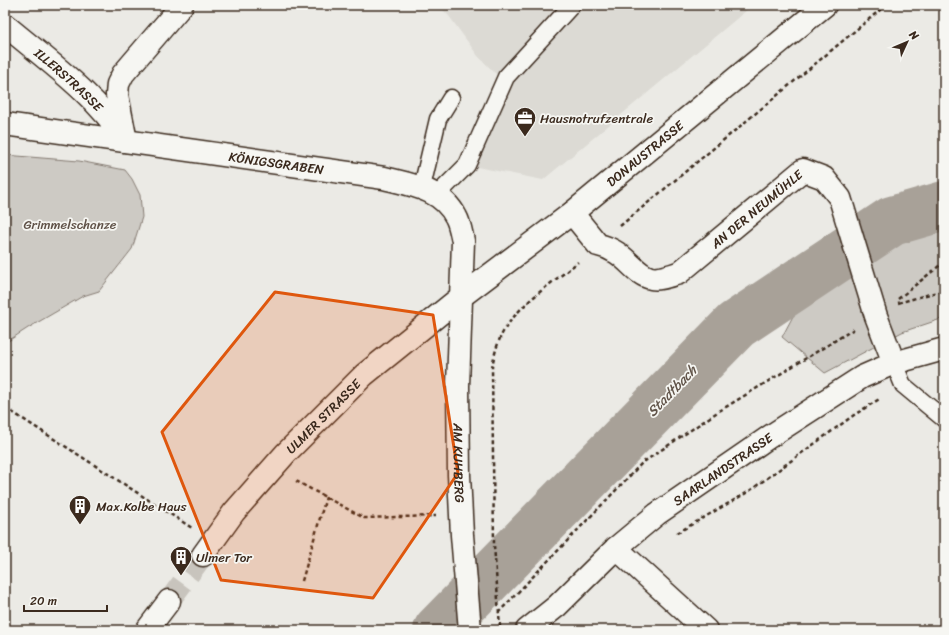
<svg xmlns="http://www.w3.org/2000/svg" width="949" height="635" viewBox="0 0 949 635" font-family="Sriracha,sans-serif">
<rect width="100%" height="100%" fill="#ebeae5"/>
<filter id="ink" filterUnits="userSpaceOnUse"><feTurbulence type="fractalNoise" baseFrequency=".025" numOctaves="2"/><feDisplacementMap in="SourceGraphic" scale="8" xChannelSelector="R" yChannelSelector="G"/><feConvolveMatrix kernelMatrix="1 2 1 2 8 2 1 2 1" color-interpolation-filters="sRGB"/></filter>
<g filter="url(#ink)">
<!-- built -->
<path fill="#dcdad4" d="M438,5H753L543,180L467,165L499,77L478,56L449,16Z"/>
<!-- park -->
<path fill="#cdcac4" stroke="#847a71" d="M5,155L79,161L125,170L132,179L140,195L142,217L132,249L99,291L83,296L28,328L5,343Z
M944,219V318L902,332L825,373L782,337L810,284L890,242Z"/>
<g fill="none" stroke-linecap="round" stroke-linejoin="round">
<!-- river -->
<path stroke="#a8a198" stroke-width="50" d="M438,630L736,325L892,221L944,206"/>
<!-- minor-tunnel -->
<path stroke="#c8c4bd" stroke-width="22" stroke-dasharray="22 11" stroke-linecap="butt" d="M169,601L203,555"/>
<!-- service casing -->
<g stroke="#3b2a1e" stroke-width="19">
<path id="service" d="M422,187L438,119L451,98
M437,195L467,165L506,77L572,5
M894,363L903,385L944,419"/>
</g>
<!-- minor casing -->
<g stroke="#3b2a1e" stroke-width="25">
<g id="minor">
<path id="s1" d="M5,25C48,61 95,94 126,141"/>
<path d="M125,136L117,95L118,84L123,74L182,5"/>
<path id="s2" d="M572,213L598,245C625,250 634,275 651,278C660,280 671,275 679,273L803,170L824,178L840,198L876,316L894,363"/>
<path d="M616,548L706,630"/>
<path id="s3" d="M203,555L234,512L286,453L364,375L462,296"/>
<path d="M147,630L169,601"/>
<path id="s4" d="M527,630L557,606L616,548L657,514L769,437L862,377L894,363L944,349"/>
</g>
</g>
<!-- tertiary casing -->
<g stroke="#3b2a1e" stroke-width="25">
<g id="tertiary">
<path id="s5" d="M5,124L384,178C412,185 442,189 456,217C460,224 461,233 463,241L458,386L459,475L462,535L470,630"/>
<path id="s6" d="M462,296L572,213L825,5"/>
</g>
</g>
<!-- path -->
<path stroke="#3b2a1e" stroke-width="2.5" stroke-dasharray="4 3" stroke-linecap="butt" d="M620,226L886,5
M898,299L944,262
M898,303L944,290
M5,409L9,410L192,528
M296,481L364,518L436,516
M677,533L748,492L854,415L881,398
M302,581L326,497
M498,613L642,463L716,413L854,329
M500,627L494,545L492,367C494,356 497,344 502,334C518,304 553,283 578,262"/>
<!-- service -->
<use href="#service" stroke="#f6f6f2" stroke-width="16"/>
<!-- minor -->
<use href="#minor" stroke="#f6f6f2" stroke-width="22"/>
<!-- tertiary -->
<use href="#tertiary" stroke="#f6f6f2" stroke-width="22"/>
</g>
</g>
<!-- marked area -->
<path fill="#df570d" fill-opacity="0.2" stroke="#df570d" stroke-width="3" stroke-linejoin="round" d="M275,292L433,315L458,473L373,598L221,580L162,432Z"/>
<!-- icons -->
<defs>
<g id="office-pin" transform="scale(1.15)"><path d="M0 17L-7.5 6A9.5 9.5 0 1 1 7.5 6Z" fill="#3b2a1e" stroke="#f6f6f2"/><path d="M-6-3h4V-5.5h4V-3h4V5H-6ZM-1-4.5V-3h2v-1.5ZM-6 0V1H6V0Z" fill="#fff"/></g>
<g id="building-pin" transform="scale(1.15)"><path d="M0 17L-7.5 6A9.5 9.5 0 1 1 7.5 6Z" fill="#3b2a1e" stroke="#f6f6f2"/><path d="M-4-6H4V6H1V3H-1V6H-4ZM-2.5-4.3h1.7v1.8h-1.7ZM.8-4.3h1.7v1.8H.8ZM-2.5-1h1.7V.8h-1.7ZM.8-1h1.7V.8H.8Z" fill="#fff"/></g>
</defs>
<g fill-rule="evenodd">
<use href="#office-pin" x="525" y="118"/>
<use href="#building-pin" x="80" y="506"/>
<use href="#building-pin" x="181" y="557"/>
</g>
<g text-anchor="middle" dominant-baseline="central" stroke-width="3.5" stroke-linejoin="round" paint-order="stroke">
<!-- street labels -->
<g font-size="13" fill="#3b2a1e" stroke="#f6f6f2">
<text stroke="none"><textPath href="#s1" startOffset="84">ILLERSTRASSE</textPath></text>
<text stroke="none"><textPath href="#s6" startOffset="232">DONAUSTRASSE</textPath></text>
<text stroke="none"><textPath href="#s5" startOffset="274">KÖNIGSGRABEN</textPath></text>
<text stroke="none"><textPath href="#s2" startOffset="234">AN DER NEUMÜHLE</textPath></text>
<text stroke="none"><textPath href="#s3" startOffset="184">ULMER STRASSE</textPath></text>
<text stroke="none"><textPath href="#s5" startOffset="715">AM KUHBERG</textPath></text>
<text stroke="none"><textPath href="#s4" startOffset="254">SAARLANDSTRASSE</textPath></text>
</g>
<!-- poi labels -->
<g font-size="13" fill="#3b2a1e" stroke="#f6f6f2" text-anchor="start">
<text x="540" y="118">Hausnotrufzentrale</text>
<text x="96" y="506">Max.Kolbe Haus</text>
<text x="196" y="557">Ulmer Tor</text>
</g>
<!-- park labels -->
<g font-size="13" fill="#605248" stroke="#f6f6f2">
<text x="70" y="224">Grimmelschanze</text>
</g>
<!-- water labels -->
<g font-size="14" font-style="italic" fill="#615449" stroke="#f6f6f2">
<text transform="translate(672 391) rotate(-46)">Stadtbach</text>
</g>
</g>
<!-- margin -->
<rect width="949" height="635" fill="none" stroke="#f6f6f2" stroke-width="20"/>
<rect x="10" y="10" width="929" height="615" fill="none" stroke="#3b2a1e" stroke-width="1.5" filter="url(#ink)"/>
<!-- north arrow -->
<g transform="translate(907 42) rotate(46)" stroke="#f6f6f2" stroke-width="3" paint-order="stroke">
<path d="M0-3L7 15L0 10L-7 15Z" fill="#3b2a1e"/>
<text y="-6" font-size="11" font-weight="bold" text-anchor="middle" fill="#3b2a1e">N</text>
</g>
<!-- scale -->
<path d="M24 605v6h83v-6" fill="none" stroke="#3b2a1e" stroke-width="2"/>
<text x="30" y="605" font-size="12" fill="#3b2a1e" stroke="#f6f6f2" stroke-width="3" paint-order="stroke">20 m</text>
</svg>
